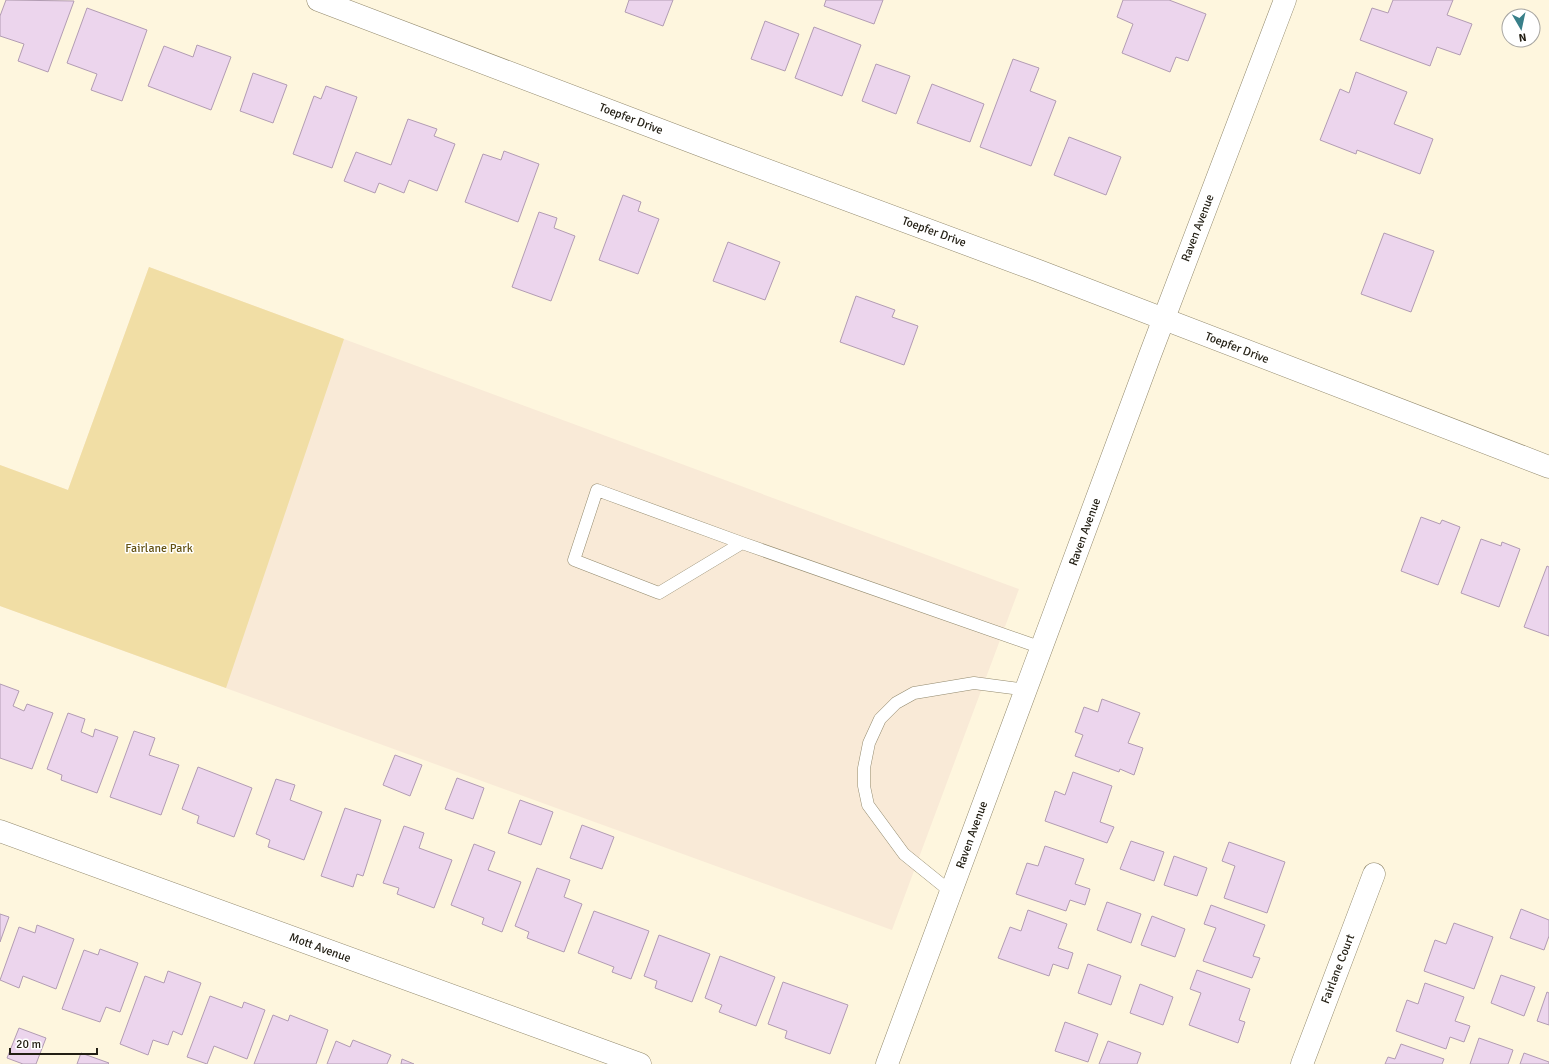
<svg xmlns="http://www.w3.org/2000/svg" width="1549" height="1064" viewBox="0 0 1549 1064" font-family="Signika,sans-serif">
<rect width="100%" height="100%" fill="#fef6de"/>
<!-- education -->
<path fill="#f9ead7" d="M149,267L1019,589L892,930L0,606V465L68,490Z"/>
<!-- green -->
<path fill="#f1dea5" d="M149,267L344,339L226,688L0,606V465L68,490Z"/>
<!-- building -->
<path fill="#ecd5ed" stroke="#b29cb3" d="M6,0L74,1L48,72L18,61L24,44L0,36V16Z
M629,0H673L663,26L625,12Z
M826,0H883L874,24L824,6Z
M1123,0H1169L1206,14L1188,61L1176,57L1170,72L1122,53L1133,24L1117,17Z
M1393,0H1453L1447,15L1472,24L1460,55L1437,47L1430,66L1360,40L1372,8L1388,13Z
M87,8L147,30L122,101L91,90L97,74L67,63Z
M765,21L799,34L785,71L751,59Z
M814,27L861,45L842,96L795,78Z
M197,45L231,57L211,110L148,86L164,46L193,57Z
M1013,59L1039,68L1030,91L1056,101L1031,166L980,147Z
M876,64L910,76L896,114L862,101Z
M1356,72L1407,92L1394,124L1433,139L1420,174L1357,150L1356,154L1320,140L1340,89L1349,93Z
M253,73L287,85L273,123L240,111Z
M932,84L984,104L970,142L917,123Z
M326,86L357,97L332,168L293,154L314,96L321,99Z
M408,119L437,129L434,136L455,144L437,191L409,180L404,193L379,183L375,193L344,181L356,152L391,165Z
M1069,137L1121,157L1106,195L1054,175Z
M504,151L539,164L518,222L465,202L483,154L501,160Z
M623,195L641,202L638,211L659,219L638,274L599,260Z
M539,212L557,218L554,228L575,236L551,301L512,287Z
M1384,233L1434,251L1411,312L1361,294Z
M728,242L780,262L765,300L713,281Z
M856,296L895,310L892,317L918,326L904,365L840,342Z
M1421,517L1440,524L1442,520L1460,527L1438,585L1401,571Z
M1481,539L1501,546L1502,542L1520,549L1499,607L1461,593Z
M1547,566L1549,567V636L1524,627Z
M0,684L19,691L13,706L24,711L27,704L53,713L32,769L0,758Z
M1102,699L1140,713L1128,743L1143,748L1134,775L1120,769L1119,772L1075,756L1083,735L1075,732L1084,707L1098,712Z
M68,713L85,719L81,732L93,737L95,729L118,737L97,793L61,780L62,775L47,769Z
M134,731L155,738L149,755L179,765L161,815L110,797Z
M395,755L422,765L410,796L383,785Z
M198,767L252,788L234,837L197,823L199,816L182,809Z
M1073,772L1112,786L1100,822L1114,827L1107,843L1045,821L1055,791L1065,795Z
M457,778L484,788L473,819L445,809Z
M276,779L295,785L290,800L322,812L304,860L268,847L270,840L256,834Z
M520,800L553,812L541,845L508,833Z
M345,808L381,820L363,876L357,874L353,887L321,876Z
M582,825L614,837L602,869L570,858Z
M404,826L424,833L419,848L452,860L434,908L397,894L399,888L383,883Z
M1131,841L1164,852L1154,881L1120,869Z
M1229,842L1285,862L1267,913L1224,898L1235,866L1222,861Z
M474,844L495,852L488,870L521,882L502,932L482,924L484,918L451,905Z
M1045,846L1084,859L1075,884L1090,889L1085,905L1070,900L1066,911L1016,894L1027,863L1038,866Z
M1174,856L1207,868L1197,896L1164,885Z
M537,868L570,880L564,897L582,904L564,952L527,938L529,932L515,926Z
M1107,902L1141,914L1131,943L1097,930Z
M1211,905L1265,925L1253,956L1260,958L1252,978L1203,961L1216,928L1204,924Z
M1521,909L1549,920V936L1544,950L1510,938Z
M1028,910L1067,924L1058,948L1073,953L1068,969L1053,964L1049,976L998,958L1010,927L1021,931Z
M594,911L649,931L631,979L612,972L614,967L578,953Z
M0,914L9,917L0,942Z
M1152,916L1185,929L1175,957L1141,945Z
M1454,923L1493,937L1474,989L1424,971L1435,940L1446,944Z
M37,925L74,939L56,989L23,976L19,988L0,980L19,927L35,933Z
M659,935L710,954L692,1002L655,988L657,981L644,976Z
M100,949L138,963L120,1012L106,1007L100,1022L62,1009L84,950L98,955Z
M720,956L775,977L756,1026L719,1012L722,1005L705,998Z
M1088,964L1121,976L1111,1005L1078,993Z
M1197,970L1250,989L1239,1020L1245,1022L1238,1043L1189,1025L1201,993L1190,989Z
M168,971L201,983L182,1035L173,1031L168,1045L153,1040L148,1055L120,1044L145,976L164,983Z
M1501,975L1535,987L1524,1016L1491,1003Z
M783,982L848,1005L830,1054L785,1038L787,1031L768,1024Z
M1425,983L1464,997L1455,1021L1470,1026L1464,1042L1450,1037L1446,1049L1396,1031L1407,1000L1418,1004Z
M1140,984L1173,997L1163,1025L1130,1013Z
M1547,992L1549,993V1025L1537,1021Z
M210,996L242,1008L244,1002L265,1010L247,1059L214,1046L207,1064L187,1057Z
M273,1015L288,1021L290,1015L328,1030L316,1064H254Z
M1065,1022L1098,1034L1088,1062L1055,1051Z
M19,1028L46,1038L36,1064H23L7,1058Z
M1479,1038L1513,1050L1508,1064H1470Z
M353,1040L391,1055L387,1064H327L336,1041L350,1047Z
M1108,1041L1141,1053L1137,1064H1099Z
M1401,1044L1444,1059L1442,1064H1385L1388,1057L1395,1059Z
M81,1053L109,1063L108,1064H77Z
M1524,1053L1549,1062V1064H1520Z
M402,1059L414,1064H401Z"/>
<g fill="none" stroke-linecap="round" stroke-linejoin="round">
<!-- lane casing -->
<g stroke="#92896d" stroke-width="13">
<path id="lane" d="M742,543L659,593L574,560L597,490L742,543L1042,648
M951,892L904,854L868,805L864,786V768L869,743L880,719L896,703L914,693L974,683L1027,690"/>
</g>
<!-- street casing -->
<g stroke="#92896d" stroke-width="23">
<path id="street" d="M0,831L640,1064
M887,1064L1150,355L1285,0
M1302,1064L1374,874"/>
</g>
<!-- secondary casing -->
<g stroke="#92896d" stroke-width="23">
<path id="secondary" d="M318,0L721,153L1039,271L1549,467"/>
</g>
<!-- lane -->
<use href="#lane" stroke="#fff" stroke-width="12"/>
<!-- street -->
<use href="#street" stroke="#fff" stroke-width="22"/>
<!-- secondary -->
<use href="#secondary" stroke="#fff" stroke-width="22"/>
</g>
<g text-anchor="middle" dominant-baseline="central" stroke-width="3" stroke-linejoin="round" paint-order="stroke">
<!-- street labels -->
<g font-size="12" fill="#221e13" stroke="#fff">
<text transform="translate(631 119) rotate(21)">Toepfer Drive</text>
<text transform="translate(1198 228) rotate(-69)">Raven Avenue</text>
<text transform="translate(934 232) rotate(20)">Toepfer Drive</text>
<text transform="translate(1237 348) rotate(21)">Toepfer Drive</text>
<text transform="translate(1085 532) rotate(-70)">Raven Avenue</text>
<text transform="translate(972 835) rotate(-70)">Raven Avenue</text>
<text transform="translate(320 948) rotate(20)">Mott Avenue</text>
<text transform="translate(1338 969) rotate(-69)">Fairlane Court</text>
</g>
<!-- park labels -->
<g font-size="12" fill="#645212" stroke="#fff">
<text x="159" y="548">Fairlane Park</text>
</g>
</g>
<!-- north arrow -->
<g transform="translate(1521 28) rotate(171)"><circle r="19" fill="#ffffff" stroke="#a7a5a1"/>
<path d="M0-3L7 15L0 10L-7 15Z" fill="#387f89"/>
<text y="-6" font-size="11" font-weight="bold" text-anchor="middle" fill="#221e13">N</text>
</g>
<!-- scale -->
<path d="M10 1048v6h87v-6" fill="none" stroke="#221e13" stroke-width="2"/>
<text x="16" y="1048" font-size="12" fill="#221e13" stroke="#ffffff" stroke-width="3" paint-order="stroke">20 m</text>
</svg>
